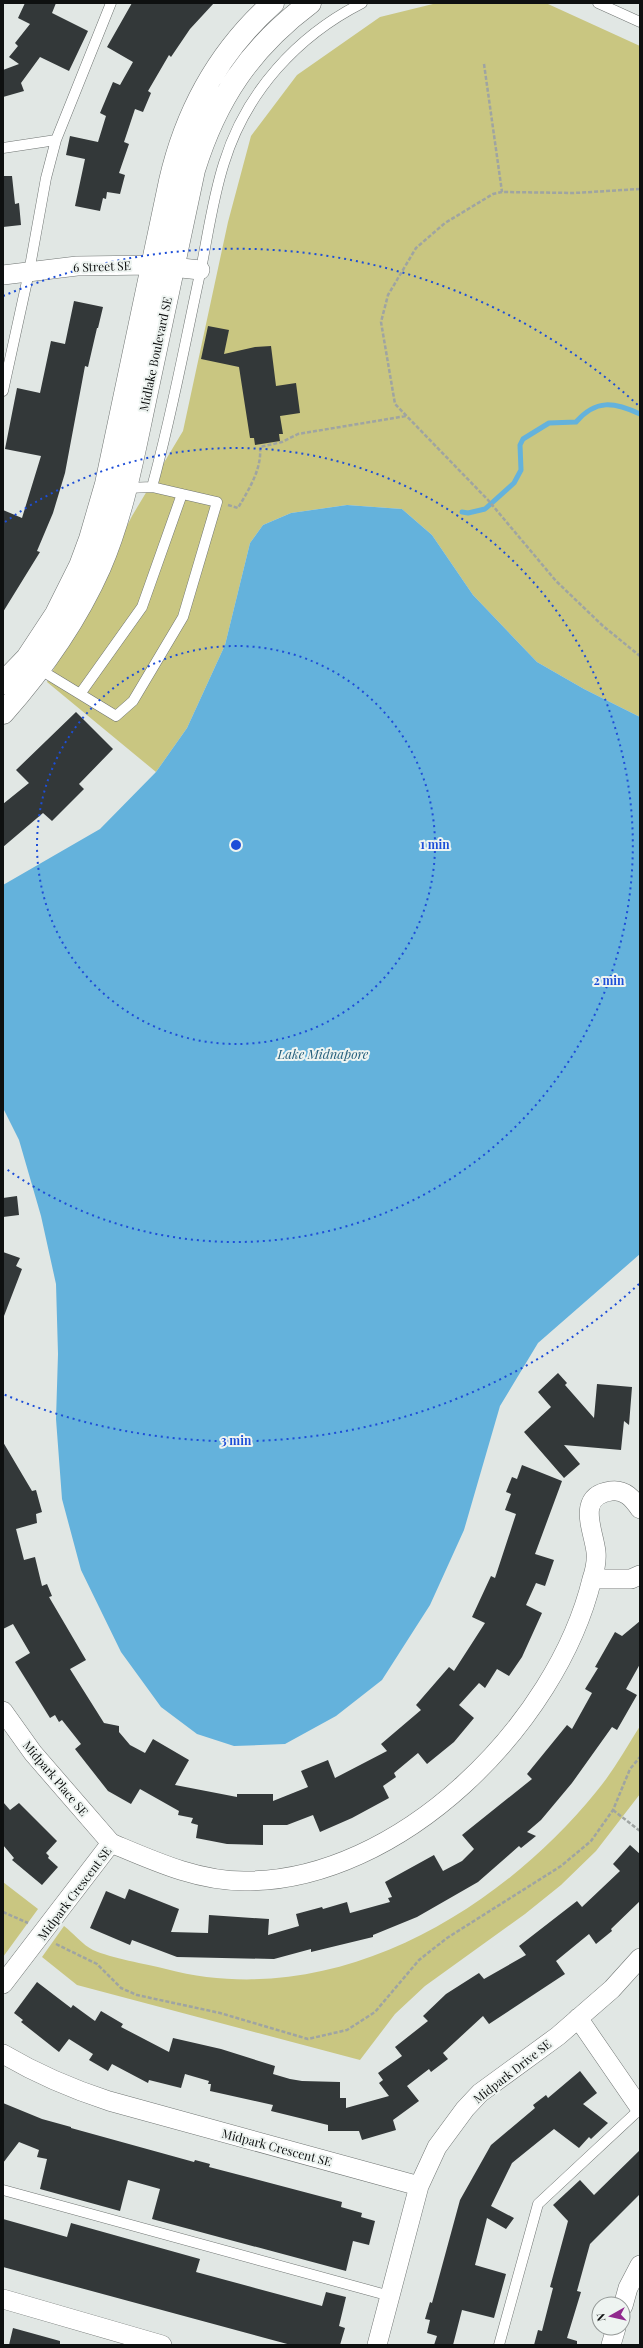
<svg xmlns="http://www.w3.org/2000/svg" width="643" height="2348" viewBox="0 0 643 2348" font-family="'Playfair Display',serif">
<rect width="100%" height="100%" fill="#e1e7e4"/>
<!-- green -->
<path fill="#c9c681" d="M437,3L548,4L640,46V717L584,689L537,662L473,595L432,535L402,509L347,505L291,513L263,525L250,543L225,645L187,728L156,772L47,682L132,516L183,431L228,222L251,136L297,75L380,17Z
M640,1726V1794L596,1851L561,1885L525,1914L425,1986L395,2014L360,2060L77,1985L42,1957L64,1926C73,1933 83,1945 93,1950C111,1958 146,1964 166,1969C329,2012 495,1916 596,1792C613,1772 626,1748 640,1726Z
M3,1882L38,1909L3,1957Z"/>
<!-- water -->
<path fill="#64b2dc" d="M347,505L402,509L432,535L473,595L537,662L584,689L640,717V1254L538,1343L500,1406L464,1530L430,1605L382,1680L336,1716L285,1744L234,1746L197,1734L161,1707L121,1652L81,1570L62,1499L56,1419L58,1354L56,1284L41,1216L19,1140L3,1108V885L100,829L156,772L187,728L225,645L250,543L263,525L291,513Z"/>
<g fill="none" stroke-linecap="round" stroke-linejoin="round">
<!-- stream -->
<path stroke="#64b2dc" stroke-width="5" d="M462,512L468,513L485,509L514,483L521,470L520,445L523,439L549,423L576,422C596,399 614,402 640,414"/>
</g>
<!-- building -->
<path fill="#333839" d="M25,3H56L52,13L88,31L69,71L40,57L21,83L24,91L3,97V70L19,64L9,57L18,46L15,43L30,24L18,18Z
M132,3H214L190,29L171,57L169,55L148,91L151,93L143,112L135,109L124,142L129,144L119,173L125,175L120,194L107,192L106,199L103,198L100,211L75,206L85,159L66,155L70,136L98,142L106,116L100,113L113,82L120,85L133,62L107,47Z
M3,176H12L15,204L19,203L21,225L3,227Z
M74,301L103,307L98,328H97L88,367L85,366L65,473L53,513L37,551L40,552L3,612V510L22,518L41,456L5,449L17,388L40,393L51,341L65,344Z
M208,326L229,330L224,354L255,347L271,346L276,386L296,383L300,413L280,416L283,434H279L280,441L255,445L254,438H250L239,367L201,359Z
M76,712L113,749L79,784L84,789L52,821L43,813L3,847V804L29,783L16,770Z
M17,1196L19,1215L3,1217V1198Z
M3,1252L20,1258L16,1266L22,1269L4,1316Z
M558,1373L567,1383L565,1385L594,1418L597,1384L632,1387L629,1425L624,1421L621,1450L564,1445L580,1464L564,1478L524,1432L551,1407L538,1392Z
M3,1442L32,1491L36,1490L42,1512L36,1514L37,1523L16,1529L24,1560L35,1557L42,1586L47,1584L52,1596L49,1597L86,1660L70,1669L104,1723L119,1726V1732L130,1745L145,1753L153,1739L189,1760L175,1785L237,1797V1794H273V1801L308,1787L301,1771L328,1760L335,1778L387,1751L381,1744L421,1710L416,1705L449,1667L454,1671L485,1623L472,1617L491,1576L495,1578L516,1514L505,1510L511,1494L506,1492L512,1477L517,1479L522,1465L562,1481L535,1554L554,1560L545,1586L536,1583L526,1605L542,1613L522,1657L509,1676L497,1669L485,1688L479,1683L459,1705L474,1718L454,1742L427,1764L418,1753L394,1773L396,1777L383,1786L389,1798L352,1818L320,1832L313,1815L287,1825H263V1845L227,1844L196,1838L198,1825L191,1823L193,1818L178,1815L179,1811L140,1789L131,1804L108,1791L75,1749L81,1744L62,1720L59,1722L55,1715L50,1718L15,1662L30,1653L13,1624L3,1629Z
M640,1621V1664L626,1689L637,1695L617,1730L612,1727L572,1783L541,1820L527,1832L536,1836L521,1848L519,1846L478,1882L417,1917L373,1935V1937L311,1952V1949L274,1959L177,1957L132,1940L130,1945L90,1928L106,1891L125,1899L129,1889L179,1909L171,1932L208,1933L209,1915L269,1919L268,1935L299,1926L296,1914L322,1907L323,1909L347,1902L350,1913L390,1902L388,1898L392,1897L385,1882L434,1855L443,1871L462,1861L474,1849L462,1835L532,1779L527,1774L567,1725L572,1729L592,1693L585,1689L598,1668L595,1667L615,1632L622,1636Z
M3,1802L10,1810L19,1803L57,1841L46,1853L49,1856L48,1858L58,1867L42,1885L12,1860L14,1858L3,1845Z
M630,1845L640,1854V1901L611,1929L612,1931L596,1944L589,1934L556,1961L565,1974L489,2024L483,2016L443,2053L448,2059L431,2072L429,2069L407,2086L419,2101L393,2120L396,2130L362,2140L359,2131H328V2125L271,2111L273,2105L210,2091L211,2084H208L209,2081L185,2074L181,2088L149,2080L148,2083L112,2064L108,2071L89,2060L93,2054L69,2039L59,2052L21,2022L23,2020L14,2013L37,1982L71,2008L73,2005L95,2021L101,2011L123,2024L121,2027L169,2052L173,2038L221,2049L275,2066L273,2074L290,2079L302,2081L340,2082V2098H346V2108L389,2096L379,2083L383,2080L378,2073L402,2056L395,2047L428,2021L423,2016L446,1994L479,1973L484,1979L526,1955L519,1946L577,1901L582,1907L620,1871L613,1864Z
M580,2071L597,2093L583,2104L608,2123L591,2139L589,2137L579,2148L554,2129L512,2163L491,2206L514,2218L506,2229L487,2218L475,2265L506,2274L494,2318L462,2310L453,2345H434L437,2336L427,2333L430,2320L425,2319L430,2302L432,2303L460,2200L491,2145L535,2108L533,2105L546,2095L548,2098Z
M3,2103L42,2119L71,2127V2128L194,2162L195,2160L210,2164L209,2167L342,2202L341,2207L362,2213L361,2217L375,2221L369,2245L353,2241L346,2271L152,2219L160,2189L128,2180L120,2211L40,2189L47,2159L37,2157L39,2150L19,2142L3,2163Z
M640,2150V2194L590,2244L577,2291L581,2292L567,2338L577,2341V2345H534L538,2330L542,2331L553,2288L550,2287L568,2221L553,2205L580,2180L594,2195Z
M3,2219L67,2237L71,2223L200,2259L196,2272L322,2306L326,2292L346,2297L339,2326L345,2328L340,2345H291L3,2267Z
M13,2328L60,2341V2345H9Z"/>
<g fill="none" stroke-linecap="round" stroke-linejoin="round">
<!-- lane casing -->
<g stroke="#707573" stroke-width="11">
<path id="lane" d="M598,3L640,22
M3,148L56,140
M3,391L29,272L46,178L56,140L111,3
M152,487C172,415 185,342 201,269C208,234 213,197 224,163C246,92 297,36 362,3
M39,669L116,716L133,701L183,617L217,502L152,487L127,488
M80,694L142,607L182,494
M3,2190L390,2296
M499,2345L538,2204L640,2109"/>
</g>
<!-- street casing -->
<g stroke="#707573" stroke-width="20">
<path id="street" d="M3,275L77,266L153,265L200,270
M592,1579C595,1570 597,1562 596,1552C594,1531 575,1496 611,1491C625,1489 633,1499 640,1509
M3,1711L33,1753L111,1843
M3,1984L111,1843C154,1861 197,1881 244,1881C400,1882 557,1724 592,1579H631L640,1575
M578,2018L640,2108
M3,2054C37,2074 72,2089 109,2101L419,2186
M3,2299L162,2345
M623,2306L628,2288L640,2265
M377,2345L419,2186L437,2147L465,2109L480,2093L558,2036L612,1989L640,1958
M611,2345L616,2328"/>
</g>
<!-- secondary casing -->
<g stroke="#707573" stroke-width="23">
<path id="secondary" d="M3,683L27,658L56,614L80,566L90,539L106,484L170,181C186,111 219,51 273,3
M3,713C42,669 76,621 100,567C123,514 133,457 145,401C162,324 178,247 194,170C216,99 250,48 310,3"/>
</g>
<!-- path -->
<path stroke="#9fa4a2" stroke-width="2.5" stroke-dasharray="4 2" stroke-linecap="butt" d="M484,64L502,192
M640,189L574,193L502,192L493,194L445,223L416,248L388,295L381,322L395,404L488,500L556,581L603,626L640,656
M228,505L238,508C249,489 262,469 260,447L282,442L298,434L406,416
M613,1810L640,1831
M3,1912L28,1923
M56,1944L97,1964L121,1988L137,1995L220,2013L308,2039L347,2030L375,2012L419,1960L447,1938L561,1866L591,1841L613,1810L630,1769L640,1757"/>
<!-- lane -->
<use href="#lane" stroke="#fff" stroke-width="10"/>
<!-- street -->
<use href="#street" stroke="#fff" stroke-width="19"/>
<!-- secondary -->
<use href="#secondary" stroke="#fff" stroke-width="22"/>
</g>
<!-- distance rings -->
<g fill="none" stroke="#1d4ed8" stroke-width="2" stroke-dasharray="2 4">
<circle cx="236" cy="845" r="199"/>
<path d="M5 522A397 397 0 1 1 5 1168"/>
<path d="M639 1284A596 596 0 0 1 3 1394M3 296A596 596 0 0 1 639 406"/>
</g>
<g text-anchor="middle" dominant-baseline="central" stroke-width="4" stroke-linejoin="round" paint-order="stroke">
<!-- street labels -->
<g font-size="12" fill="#0e1010" stroke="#eef4f1">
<text transform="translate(102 266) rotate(-2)">6 Street SE</text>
<text transform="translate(155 354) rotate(-78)">Midlake Boulevard SE</text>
<text transform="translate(56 1778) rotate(50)">Midpark Place SE</text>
<text transform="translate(74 1893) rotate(-53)">Midpark Crescent SE</text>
<text transform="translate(512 2071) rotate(-38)">Midpark Drive SE</text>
<text transform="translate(277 2147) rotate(15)">Midpark Crescent SE</text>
</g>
<!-- water labels -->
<g font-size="13" font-style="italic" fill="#235e7b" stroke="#eef4f1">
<text x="323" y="1053">Lake Midnapore</text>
</g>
</g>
<circle cx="236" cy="845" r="6" fill="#1d4ed8" stroke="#eef4f1" stroke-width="2"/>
<g font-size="12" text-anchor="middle" font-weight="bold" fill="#1d4ed8" stroke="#eef4f1" stroke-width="4" stroke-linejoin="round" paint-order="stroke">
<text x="435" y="849">1 min</text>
<text x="609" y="985">2 min</text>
<text x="236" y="1445">3 min</text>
</g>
<!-- border -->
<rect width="643" height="2348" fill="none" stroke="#0e1010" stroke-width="8"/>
<!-- north arrow -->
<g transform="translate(611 2316) rotate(262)"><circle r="19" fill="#eef4f1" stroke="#949997"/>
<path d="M0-3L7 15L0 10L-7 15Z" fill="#91298e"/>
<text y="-6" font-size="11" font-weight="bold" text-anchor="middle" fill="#0e1010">N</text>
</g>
</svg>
